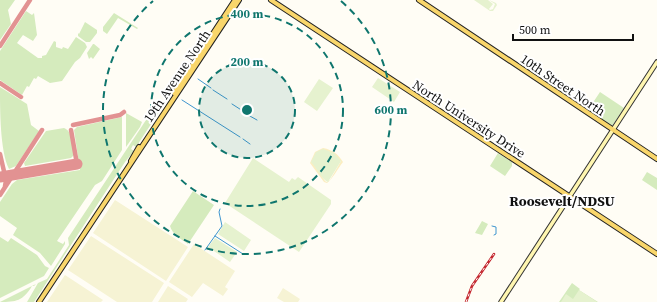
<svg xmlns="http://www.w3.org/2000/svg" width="657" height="302" viewBox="0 0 657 302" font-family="'Source Serif 4',serif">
<rect width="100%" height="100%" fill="#fffdf5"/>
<!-- farmland -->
<path fill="#f6f3d4" d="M115,200L188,247L166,281L93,233Z
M91,236L164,283L152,302H117L68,270Z
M194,244L235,271L225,287L228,289L223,296L203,283L192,297L169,282Z
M65,275L103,300L101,302H47Z
M168,286L188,299L186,302H158Z
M283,288L300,299L298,302H284L277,298Z"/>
<!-- green -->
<path fill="#d5ebbd" d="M0,0H15L8,10L11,24L0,40Z
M26,11L32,15L34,13L37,35L33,41L23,35L17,43L38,58H42V56L46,55L54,41L56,42V47L62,49L63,47L68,49L76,37L85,43L87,47L80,58L75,62L62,81L50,83L38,76L36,79L34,78L29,87L27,86L22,95L0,80V51Z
M114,13L138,28L137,29L118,18L107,34L103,31V27Z
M85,22L97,30V33L90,42H86L78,36V33L79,34Z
M93,44H94L100,49L93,59L91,57L89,59L87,53Z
M0,87L27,104L31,125L39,131L16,166L9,169C0,151 0,109 0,87Z
M600,92L624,108L612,126L588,110Z
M160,109H161L136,147L133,145L131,149L134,151L125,162L34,302H27L38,283L47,279L69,245L68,238L148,117L153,120Z
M126,113L142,122L140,127L126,147Z
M122,117V150L102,181L95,185L57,241L63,244L65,241V244L51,266L40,253L13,235L17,228L0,216V202L12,184L17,180L80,170L74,130L77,127Z
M64,128C73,131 72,146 74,155L71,158L25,166L24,163L46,131Z
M498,153L512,162V166L505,176L490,166Z
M647,172L657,178V190L642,180Z
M193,191L214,205L188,244C181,239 172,234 170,226Z
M482,221L488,224L482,235L475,233Z
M0,237L8,242L11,238L37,255L45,266L49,268L44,276L0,298Z
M572,283L580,289L579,290L598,302H559Z
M36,284L34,286H32C23,301 16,302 0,302Z"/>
<!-- sand -->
<path fill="#fbeec1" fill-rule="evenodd" d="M323,148C333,150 338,154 343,162C338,168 332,180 327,183L324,182L310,163L315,152ZM341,161L330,180L327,182L325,181L315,166Z"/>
<!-- pitch -->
<path fill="#e6f2cf" d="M474,0H488L493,4L489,9L490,10L493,9L495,4L489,0L496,3L497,5L493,11H490Z
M378,78L400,92L394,102L372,87Z
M319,79L333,88L317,111L304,102Z
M323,149L334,153L341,161L328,182C321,179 317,168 311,162L316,152Z
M253,158L289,182L292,178L295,180L298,177L331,200V204L299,252L225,203Z
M225,222L251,240L244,251L218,234Z
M215,238L237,252L230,262L208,247Z
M579,290L597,302H561L566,294L573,299Z"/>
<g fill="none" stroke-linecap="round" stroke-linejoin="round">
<!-- stream -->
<path stroke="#3f96cf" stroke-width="1" d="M198,79L211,88
M213,90L227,99
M182,100L240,137
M232,104L246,113
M248,115L257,120
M243,139L250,144
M492,226L496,227V234L494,235
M215,236L243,254
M205,250L222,226L219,212L220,209"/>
<!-- taxiway -->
<path stroke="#e29292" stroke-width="4.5" d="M0,46L30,0
M0,83L21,97
M73,125L120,115L124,112
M71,130L77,164
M0,154L6,180L5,186
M0,195L42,130"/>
<!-- runway -->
<path stroke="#e29292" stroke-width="11" d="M0,177L77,164"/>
<!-- secondary casing -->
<g stroke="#333" stroke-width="5.5">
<path id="secondary" d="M501,302L657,62"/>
</g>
<!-- primary casing -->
<g stroke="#222" stroke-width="6">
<path id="primary" d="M271,0L657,254
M419,0L657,159
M174,93L235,0
M131,161L139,147
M39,302L239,0"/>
</g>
<!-- secondary -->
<use href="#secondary" stroke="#fff6b0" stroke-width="3.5"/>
<!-- primary -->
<use href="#primary" stroke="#f9d66b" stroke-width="4"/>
<!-- rail casing -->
<g stroke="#c4262e" stroke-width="2.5">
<path id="rail" d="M466,302L472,286L494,254"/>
</g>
<!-- rail -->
<use href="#rail" stroke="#fff" stroke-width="1" stroke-dasharray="3" stroke-linecap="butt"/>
</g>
<!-- distance rings -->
<circle cx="247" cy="110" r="48" fill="#0f766e" fill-opacity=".12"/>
<g fill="none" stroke="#0f766e" stroke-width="2" stroke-dasharray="7 5">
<circle cx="247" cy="110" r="48"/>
<circle cx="247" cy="110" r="96"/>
<path d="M341 1A144 144 0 1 1 153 1"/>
</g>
<g text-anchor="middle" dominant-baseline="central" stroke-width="4" stroke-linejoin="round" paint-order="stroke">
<!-- street labels -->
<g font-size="13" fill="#111" stroke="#fff">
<text transform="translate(177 76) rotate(-56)">19th Avenue North</text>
<text transform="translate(563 85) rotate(34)">10th Street North</text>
<text transform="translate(469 119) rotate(33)">North University Drive</text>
</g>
<!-- neighbourhood labels -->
<g font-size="14" font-weight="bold" fill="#111" stroke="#fff">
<text x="562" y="201">Roosevelt/NDSU</text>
</g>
</g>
<circle cx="247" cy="110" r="6" fill="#0f766e" stroke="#fff" stroke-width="2"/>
<g font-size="12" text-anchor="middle" font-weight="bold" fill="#0f766e" stroke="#fff" stroke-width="4" stroke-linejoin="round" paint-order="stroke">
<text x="247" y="18">400 m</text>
<text x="247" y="66">200 m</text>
<text x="391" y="114">600 m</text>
</g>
<!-- scale -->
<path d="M513 34v6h120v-6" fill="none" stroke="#111111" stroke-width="2"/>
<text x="519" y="34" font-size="12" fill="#111111" stroke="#ffffff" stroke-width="3" paint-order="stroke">500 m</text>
</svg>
